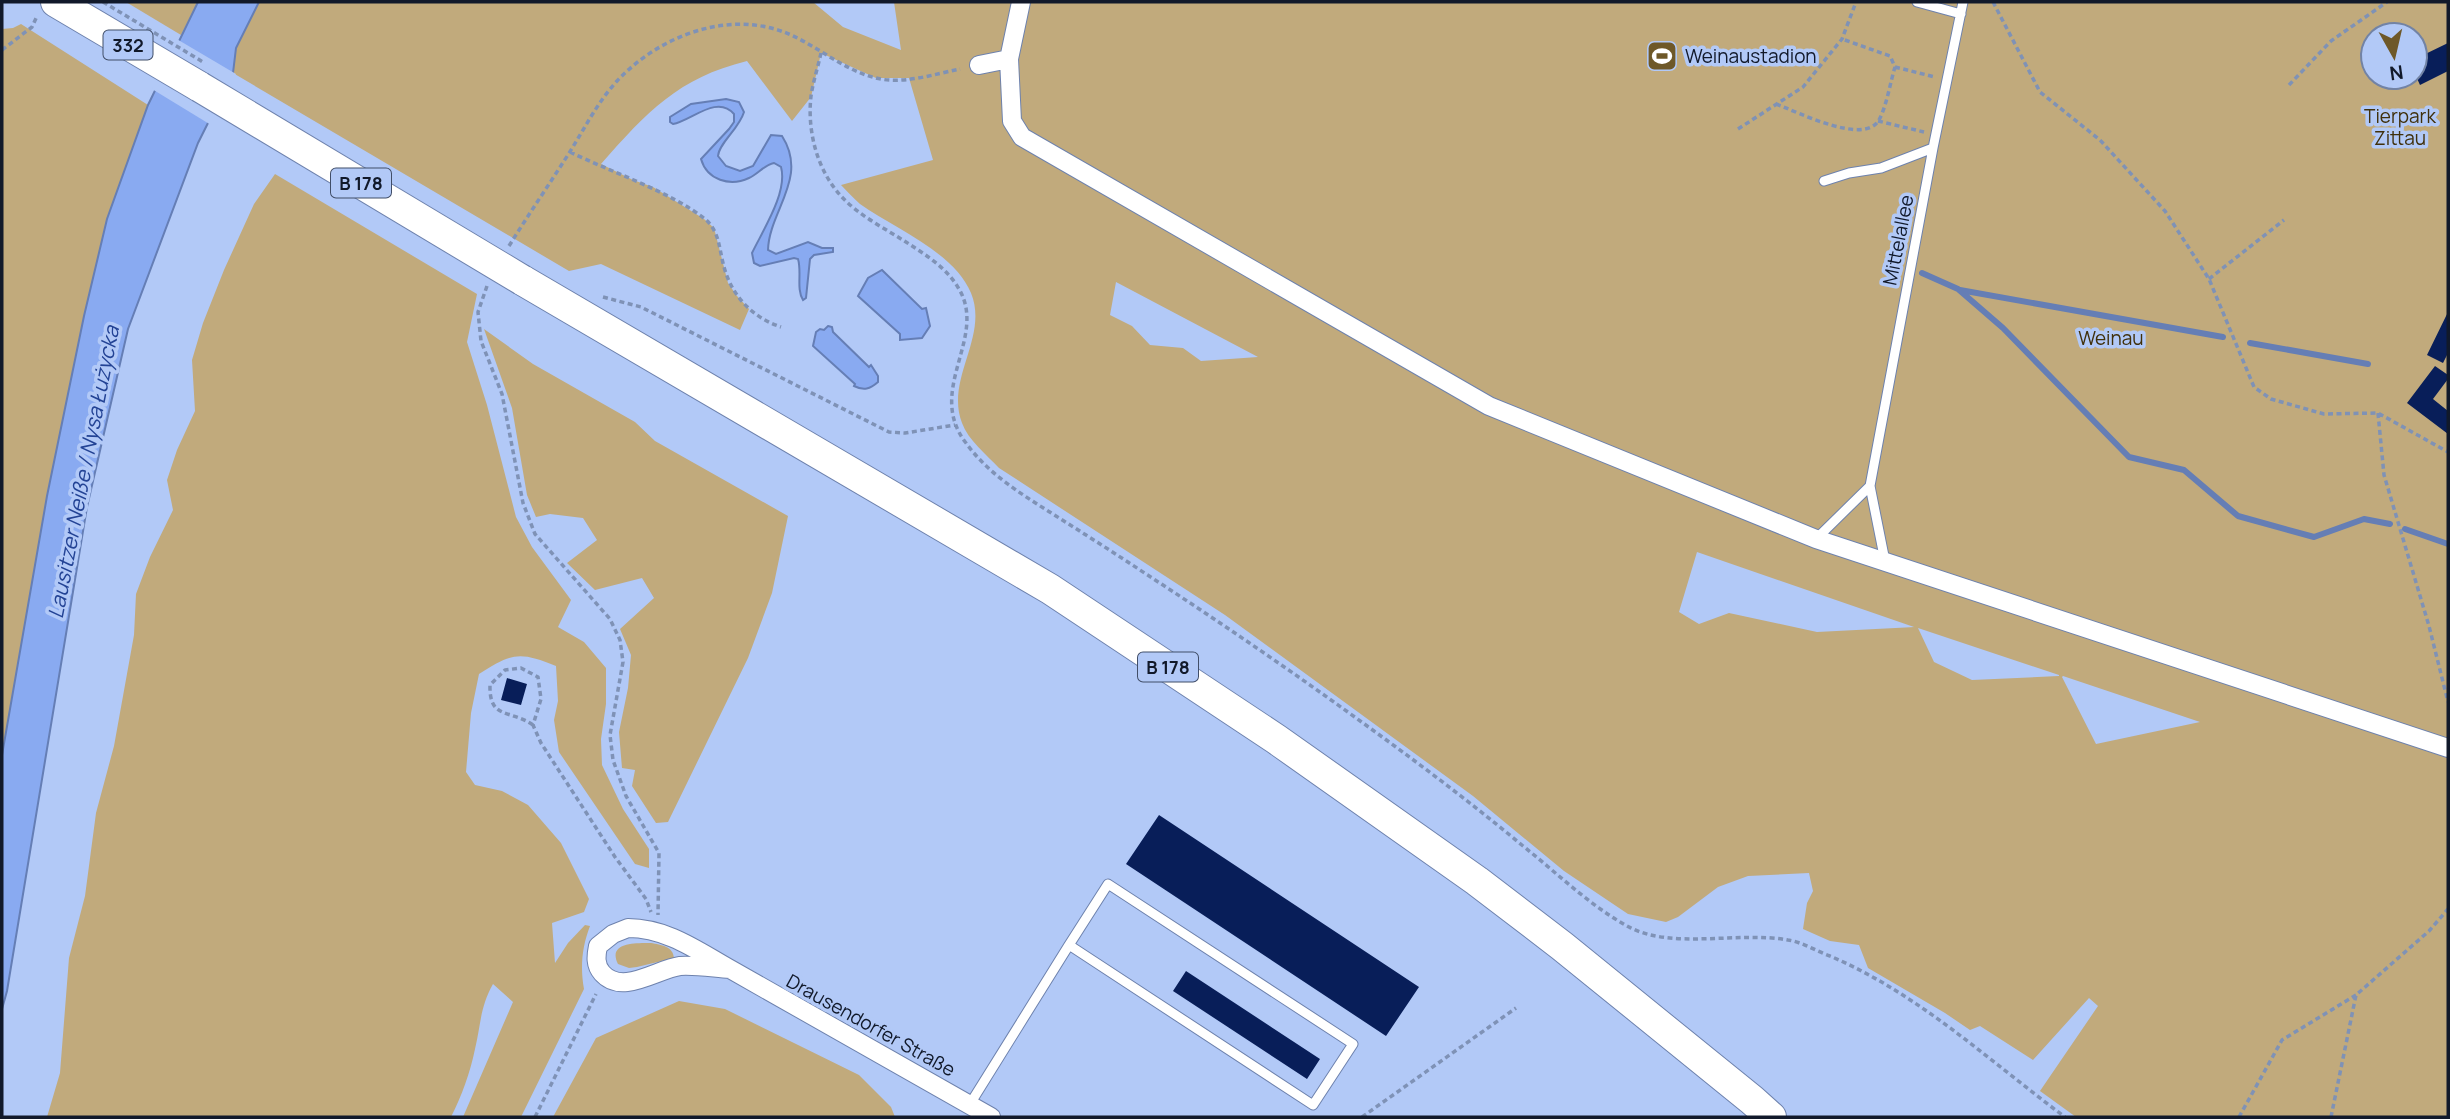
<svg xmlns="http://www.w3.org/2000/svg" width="2450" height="1119" viewBox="0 0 2450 1119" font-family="Manrope,sans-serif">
<rect width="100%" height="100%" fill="#b2c9f7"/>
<!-- green -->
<path fill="#c1aa7c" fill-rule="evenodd" d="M126,2H198L181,35Z
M259,2H813L843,27L901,50L894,2H2448V1117H2076L2040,1091L2098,1006L2089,998L2033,1060L1980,1026L1970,1030L1945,1013L1868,968L1859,945L1830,941L1803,929L1807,903L1813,891L1809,873L1748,876L1718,887L1678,917L1666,922L1628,914L1564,871L1473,796L1225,615L999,468C987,455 968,440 962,423C945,379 989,337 971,293C954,252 894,228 860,204C853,198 847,191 841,185L933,160L909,78H876L821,53L811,97L792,121L747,61C678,78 647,112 601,164L633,180L653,187L704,219L714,228L728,283L737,296L749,309L740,330L601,264L569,271L233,73L236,48ZM2373,35H2415V77H2373ZM1116,282L1258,357L1201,361L1183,348L1150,345L1132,326L1110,315ZM1697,552L1914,627H1915L1817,632L1729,613L1699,624L1679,612ZM1918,628L2059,675V676L1972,680L1934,662ZM2062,677L2063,676L2200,722L2096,744Z
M21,24L148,105L107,219L84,316L47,496L2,755V29L13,28Z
M275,174L477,294L467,342L487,405L516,517L532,547L571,600L558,627L584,642L606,668V704L601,739L602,765L623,809L649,849V868L635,864L559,752L554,720L558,701L556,666C519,651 512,653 479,674L471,713L466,772L475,785L502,791L528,805L561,843L589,899L584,912L552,923L555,963L568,943L585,925L590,926C582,947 580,967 584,989L521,1117H463L513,1002L493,984C480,1007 481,1024 475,1049C470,1073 462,1095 451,1117H47L60,1073L69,958L85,896L96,813L114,746L134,635L136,594L150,557L173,510L167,480L177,450L195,411L192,360L203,323L224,270L254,204Z
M484,329L533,364L635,422L655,441L788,516L772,593L748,658L668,822L656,823L632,786L635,770L622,768L619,732L628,688L631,655L620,629L654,598L642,578L595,590L567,563L597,540L583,518L550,514L536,517L527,495L512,408Z
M651,943C661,945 673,946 674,958L637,967L629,968L618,964C607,942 636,943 651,943Z
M679,1001L725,1009L859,1075L891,1107L895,1117H553L596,1038Z"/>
<!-- water -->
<path fill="#89aaf1" stroke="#657eb5" stroke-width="2" d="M198,2H259L236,48L233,73L198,143L128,329L87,507L7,991L2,1009V755L47,496L84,316L107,219L148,105Z
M726,99L739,102L744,112C739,129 719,143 718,156L726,166L740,171L753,166L771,135L782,136C809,178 769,211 768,250L776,254L808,242L822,248H833V252L814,255L810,259L806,298L803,300C796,289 802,272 798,259L794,258L760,266L754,263L752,253C763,230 788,192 781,167L774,163C764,165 758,174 749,178C730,187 707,180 701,159L729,129L734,122V114C717,94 691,121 673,124L670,122V117L691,104Z
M882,270L922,309L926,308L930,326L922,338L900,340V334L858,296L868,278Z
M828,326L832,327L833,332L869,367L871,365L878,376V382C870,389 864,391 854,386L855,384L813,346L816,332L820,329L824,330Z"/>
<!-- pier -->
<path fill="#b2c9f7" d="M175,38L236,74L211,125L152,89Z"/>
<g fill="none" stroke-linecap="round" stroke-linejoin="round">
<!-- stream -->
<path stroke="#657eb5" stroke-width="6" d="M1922,273L1958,289L2003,328L2129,457L2184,470L2238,516L2314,537L2364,519L2390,524
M1960,290L2223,337
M2250,343L2368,364
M2405,529L2448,544"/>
</g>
<!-- building -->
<path fill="#081e59" d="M2448,43V71L2420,85L2415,74V59Z
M2448,312V353L2443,363L2427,355Z
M2435,366L2448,375V379L2433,399L2448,411V434L2407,403Z
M507,678L527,684L521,705L501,700Z
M1159,815L1419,987L1386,1036L1126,864Z
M1186,971L1320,1059L1307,1079L1173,991Z"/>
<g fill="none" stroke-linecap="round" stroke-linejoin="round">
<!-- lane casing -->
<g stroke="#6e82ad" stroke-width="11">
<path id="lane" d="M1917,2L1961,14
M1824,181L1849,173L1881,168L1933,148
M1816,539L1870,486
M1885,561L1870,486L1933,148L1963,2
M1108,884L1353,1044L1313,1105L1069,945Z
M970,1104L1069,945"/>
</g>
<!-- street casing -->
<g stroke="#6e82ad" stroke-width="20">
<path id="street" d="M1021,2L1009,59L1012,121L1022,137L1489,406L1816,539L2448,748
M979,65L1009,59
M628,928C667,928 698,951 730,969C714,968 697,965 680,966C657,969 622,996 602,973C595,965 596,956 598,946L613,934Z
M730,969L991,1117"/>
</g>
<!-- highway casing -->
<g stroke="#6e82ad" stroke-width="32">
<path id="highway" d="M56,2L200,87
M522,280L1050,589L1276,739L1477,881L1562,946L1752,1100L1771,1117"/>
</g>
<!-- path -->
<path stroke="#7f92b6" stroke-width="3.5" stroke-dasharray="5 3.5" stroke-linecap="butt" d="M1993,2L2040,92L2100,140L2165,211L2209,279L2254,387L2271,399L2324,414L2378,413L2448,452
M2,50L32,27L37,16
M821,53C818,67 813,82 811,96C807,131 817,170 841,196C858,215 884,228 906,242C926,255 947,268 959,289C988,338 925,390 966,443C989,475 1023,495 1056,516C1086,535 1116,554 1146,574C1223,624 1300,677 1374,731C1425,768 1475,806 1523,846C1557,873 1590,906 1629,927C1672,950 1739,931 1788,940C1802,942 1816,951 1830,956C1919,994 1988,1060 2065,1117
M1895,67L1935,77
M2289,85L2331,41L2387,2
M1776,104C1798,112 1864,146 1879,120C1887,105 1890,83 1895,67L1890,56L1842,39
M1878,121L1924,132
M1738,129L1803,87L1842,39L1856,2
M570,152C611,172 671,192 705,219C719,231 719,247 723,263C730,294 751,317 781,327
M509,246C527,217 546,189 564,161C582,134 595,105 617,81C657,38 723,11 781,31C813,42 842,70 876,78C902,85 935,74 960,69
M2209,279L2284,220
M487,286L478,312L481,341L502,394L523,503L535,534L610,619L620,640L623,662L610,735L613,760L626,796L659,853L658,915
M603,297L641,307L889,432L905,433L955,425
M2378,413L2384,475L2429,626L2448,702
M533,725C510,709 489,720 490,685L505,670L521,668L538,677L541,699L533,725L541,743L615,857L646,899L651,912
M535,1117L596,994
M1362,1117L1516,1008
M2239,1117L2282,1040L2356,995
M2331,1117L2356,995L2429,931L2448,909"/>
<!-- lane -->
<use href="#lane" stroke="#fff" stroke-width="9"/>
<!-- street -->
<use href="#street" stroke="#fff" stroke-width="18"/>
<!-- highway -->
<use href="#highway" stroke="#fff" stroke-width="30"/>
<!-- highway-bridge casing -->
<g stroke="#6e82ad" stroke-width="32" stroke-linecap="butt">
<path id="highway-bridge" d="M200,87L522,280"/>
</g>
<!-- path-bridge -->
<path stroke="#7f92b6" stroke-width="3.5" stroke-dasharray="5 3.5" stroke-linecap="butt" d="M103,2L203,62"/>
<!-- highway-bridge -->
<use href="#highway-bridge" stroke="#fff" stroke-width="30"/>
</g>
<!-- icons -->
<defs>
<g id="stadium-square" transform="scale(1.575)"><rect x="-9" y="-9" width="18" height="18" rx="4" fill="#6e5828" stroke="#b2c9f7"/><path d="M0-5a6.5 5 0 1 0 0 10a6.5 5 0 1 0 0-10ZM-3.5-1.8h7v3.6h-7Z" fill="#fff"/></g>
</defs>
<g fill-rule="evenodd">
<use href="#stadium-square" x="1662" y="56"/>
</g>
<g text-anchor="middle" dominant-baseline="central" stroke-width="7" stroke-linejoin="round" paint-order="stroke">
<!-- shield labels -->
<g fill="#b2c9f7" stroke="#414e68" stroke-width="2">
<rect x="103.5" y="30.5" width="49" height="29" rx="5"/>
<rect x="331" y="168.5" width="60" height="29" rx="5"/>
<rect x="1138" y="652.5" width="60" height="29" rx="5"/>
</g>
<g font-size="18" font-weight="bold" fill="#11192a">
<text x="128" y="45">332</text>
<text x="361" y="183">B 178</text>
<text x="1168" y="667">B 178</text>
</g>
<!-- poi labels -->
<g font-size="19" fill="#11192a" stroke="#b2c9f7" text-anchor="start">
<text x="1685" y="56">Weinaustadion</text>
</g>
<!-- park labels -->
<g font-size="19" fill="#40300b" stroke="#b2c9f7">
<text x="2400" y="116">Tierpark<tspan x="2400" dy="22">Zittau</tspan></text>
<text x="2111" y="338">Weinau</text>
</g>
<!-- street labels -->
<g font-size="19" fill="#11192a" stroke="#b2c9f7">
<text transform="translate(1898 240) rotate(-79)">Mittelallee</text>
<text transform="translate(871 1025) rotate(29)">Drausendorfer Straße</text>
</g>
<!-- water labels -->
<g font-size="21" font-style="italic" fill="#234395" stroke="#b2c9f7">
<text transform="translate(83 472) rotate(-79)">Lausitzer Neiße / Nysa Łużycka</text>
</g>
</g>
<!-- border -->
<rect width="2450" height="1119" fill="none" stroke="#11192a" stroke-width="7"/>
<!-- north arrow -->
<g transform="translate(2394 56) rotate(172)"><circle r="33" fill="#b2c9f7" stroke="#7283a5" stroke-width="2"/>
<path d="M0-5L12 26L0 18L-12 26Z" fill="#6e5828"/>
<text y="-10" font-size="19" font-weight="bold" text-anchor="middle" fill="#11192a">N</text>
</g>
</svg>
